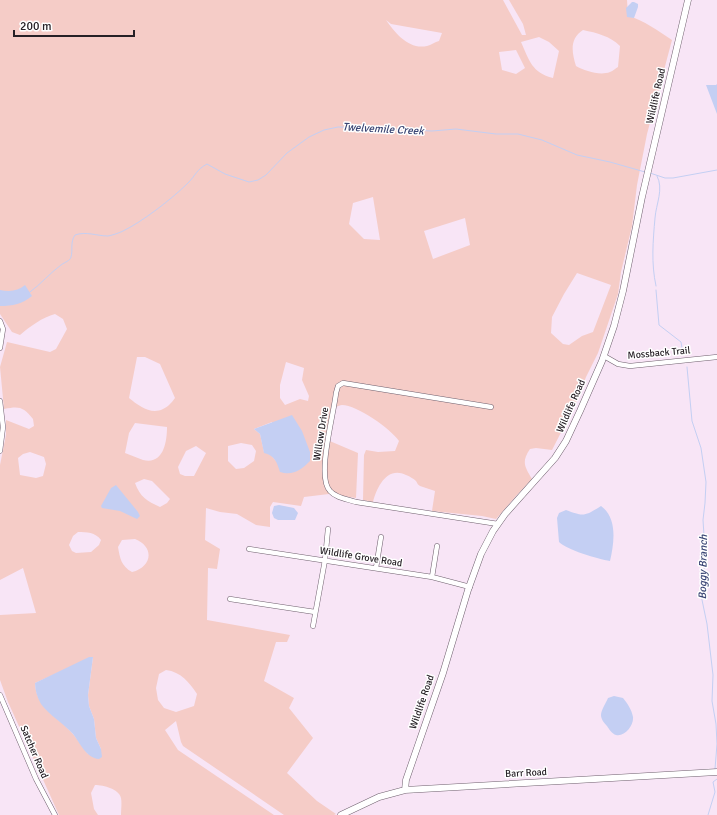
<svg xmlns="http://www.w3.org/2000/svg" width="717" height="815" viewBox="0 0 717 815" font-family="Signika,sans-serif">
<rect width="100%" height="100%" fill="#f8e5f6"/>
<!-- green -->
<path fill="#f5ccc7" fill-rule="evenodd" d="M0,0H503L522,35H526L523,24L509,0H627L628,16C644,20 658,31 672,40L647,134L637,185L632,226L621,272L618,294L598,353L586,377L576,403L552,450L536,448L530,449C521,462 525,467 532,479L516,496L496,519L482,516L432,511L435,491C430,489 425,488 420,486C417,484 418,484 416,481C414,479 409,476 406,475C387,466 377,487 373,502L363,500L364,455L366,450L378,452L395,451L399,441C391,429 357,405 342,405C340,405 338,406 336,407L329,424L325,439L358,453L356,498L329,494L304,497L301,506L273,502L270,507V527L256,525L237,514L220,512L206,508L205,540L220,549L217,569L208,568L207,620L290,635L287,642H276L264,681L294,698L289,708L313,738L287,773L317,801L336,814L334,815H284L183,746L181,742L176,721L165,730L178,750L274,815H121C121,810 122,803 121,798C119,789 104,785 95,785L91,793L94,809L98,815H59L8,702L0,680V615L36,613L23,568L0,580V465L6,435V420L29,429L34,426L33,419C23,407 20,406 4,409L0,367L7,342L50,352L56,349L67,329L63,319L55,314C43,317 29,327 20,335L12,332L0,314ZM386,20L391,24L442,33L439,41C435,42 431,45 427,46C409,50 395,33 386,20ZM583,30C597,33 610,36 620,46L618,67C616,68 613,71 610,72C600,76 585,71 576,66C572,53 569,39 583,30ZM539,37L549,42L559,51L553,78C532,73 529,60 521,42ZM516,50L525,68L516,74L502,70L499,52ZM373,197L380,240L364,239L349,224L353,203ZM465,218L470,245L433,259L424,231ZM577,273L611,285L593,332L582,336L569,345L563,344L551,333L552,317L564,294ZM137,357H145L160,364L175,398C172,402 168,407 163,409C151,415 139,406 129,398ZM286,362L304,368L302,380L309,396L308,401L300,399L285,405L280,398V385ZM272,422L276,461L270,454L264,452L260,434L254,429ZM135,423L167,427C167,443 163,465 143,460C137,458 131,455 125,453L129,433ZM241,443L252,445L256,451L254,461L244,468L236,469L228,461V446ZM196,446L206,453L194,476H185L180,474L178,467L186,451ZM30,452L44,457L46,464L43,476L36,478L20,475L18,458L23,454ZM144,479L152,481L170,499L167,503L160,507C147,501 140,497 135,483ZM78,532C87,532 95,532 101,540L99,545L91,552L76,553L72,551L69,545L73,536ZM135,539C155,547 152,567 132,572C121,566 120,558 118,547L122,540ZM93,657L88,695L89,706L94,719L96,738L101,749L88,754C83,748 78,740 73,734C58,716 36,709 35,683ZM166,670C181,672 189,682 197,694L194,706L176,712L164,708L158,700L156,688L159,674Z"/>
<!-- water -->
<path fill="#c4cff3" d="M632,2H634L638,4V7L634,18L627,17L626,8Z
M717,84V114L706,85H716Z
M25,285L32,296C22,304 13,306 0,306V290C10,292 18,291 25,285Z
M292,415L302,431L310,452V461C301,470 293,476 280,472C277,462 274,455 264,453L260,434L254,429Z
M116,485L138,512L140,516L137,519L120,511L102,508L101,506L111,488Z
M279,505L294,508L298,513L295,520H278L274,518L272,513L274,506Z
M601,506C618,518 614,544 610,561C598,559 567,550 559,542L557,518L559,513L566,510C584,517 585,516 601,506Z
M89,657H93L88,695L89,706L94,719L96,738L101,749L102,757L99,759C86,758 80,743 73,734C63,723 49,715 41,704C37,697 35,690 35,683Z
M614,696L623,698C627,703 632,710 633,717C634,725 625,737 616,735C612,734 609,729 607,726C604,723 601,719 601,715C601,710 606,703 608,698Z"/>
<g fill="none" stroke-linecap="round" stroke-linejoin="round">
<!-- stream -->
<path stroke="#c4cff3" stroke-width="1" d="M650,173L665,178H673L717,170
M656,286C651,263 653,241 655,218C656,204 664,189 657,176
M656,290L659,325L681,342L683,354
M30,292C41,284 50,273 61,265C65,262 70,261 71,257C73,250 70,242 75,235C86,231 97,236 108,236C113,235 119,233 123,231C142,222 173,198 188,183C196,175 196,170 207,164L225,174L249,182L258,180L266,175L287,153L309,137L324,130L338,127L432,131L456,129L496,134H518L542,140L577,155L610,162L645,172
M687,367L692,421L701,448L706,482L705,503L703,520L705,551L703,590L701,595L707,624L713,675L712,701L716,724L717,744L715,769
M708,815L715,792L713,782L717,779"/>
<!-- street casing -->
<g stroke="#6f606e" stroke-width="5.5">
<path id="street" d="M0,321L3,329L0,348
M604,356L618,364L630,366L717,357
M0,401L3,427L0,451
M491,407L343,383L338,386L336,393C334,414 316,477 330,491C336,498 347,499 356,502L498,524
M249,549L432,577L470,587
M376,568L381,537
M432,577L437,546
M230,599L315,612
M313,626L325,560L328,529
M0,695L36,779L55,815"/>
</g>
<!-- secondary casing -->
<g stroke="#6f606e" stroke-width="7">
<path id="secondary" d="M405,790L406,780L443,673L468,590L481,554L493,531L505,514L555,458L566,441L580,411L602,361L614,326L623,291L642,197L688,0
M341,815L379,797L405,790L717,772"/>
</g>
<!-- street -->
<use href="#street" stroke="#fff" stroke-width="4.5"/>
<!-- secondary -->
<use href="#secondary" stroke="#fff" stroke-width="6"/>
</g>
<g text-anchor="middle" dominant-baseline="central" stroke-width="3" stroke-linejoin="round" paint-order="stroke">
<!-- street labels -->
<g font-size="10" fill="#262026" stroke="#fff">
<text transform="translate(656 96) rotate(-77)">Wildlife Road</text>
<text transform="translate(659 353) rotate(-5)">Mossback Trail</text>
<text transform="translate(571 406) rotate(-66)">Wildlife Road</text>
<text transform="translate(321 434) rotate(-81)">Willow Drive</text>
<text transform="translate(361 557) rotate(9)">Wildlife Grove Road</text>
<text transform="translate(422 702) rotate(-71)">Wildlife Road</text>
<text transform="translate(34 752) rotate(67)">Satcher Road</text>
<text transform="translate(526 773) rotate(-3)">Barr Road</text>
</g>
<!-- water labels -->
<g font-size="11" font-style="italic" fill="#394574" stroke="#fff">
<text transform="translate(383 129) rotate(3)">Twelvemile Creek</text>
<text transform="translate(703 567) rotate(-89)">Boggy Branch</text>
</g>
</g>
<!-- scale -->
<path d="M14 30v6h120v-6" fill="none" stroke="#262026" stroke-width="2"/>
<text x="20" y="30" font-size="12" fill="#262026" stroke="#ffffff" stroke-width="3" paint-order="stroke">200 m</text>
</svg>
